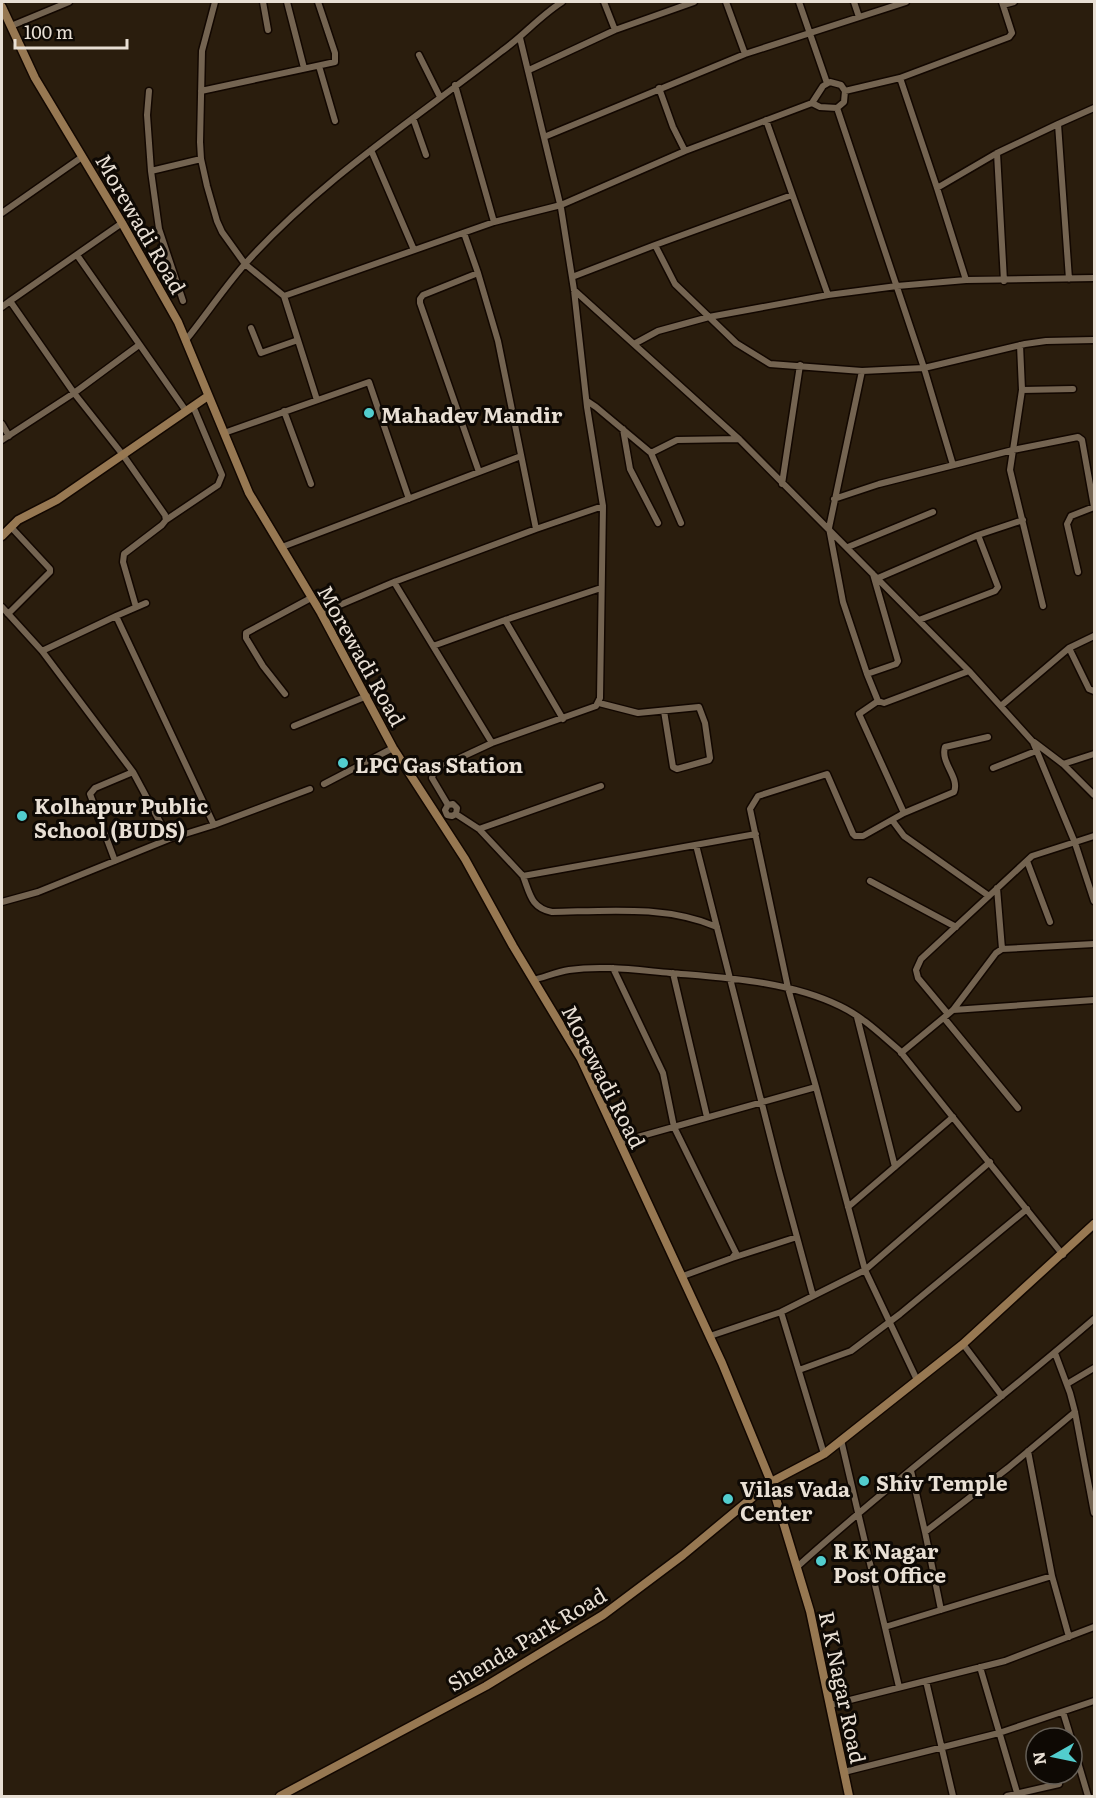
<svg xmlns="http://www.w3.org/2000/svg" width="1096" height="1798" viewBox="0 0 1096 1798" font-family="Literata,serif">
<rect width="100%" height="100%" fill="#2a1d0d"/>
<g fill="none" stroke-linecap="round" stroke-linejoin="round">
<!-- street casing -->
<g stroke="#120700" stroke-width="9">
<path id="street" d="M215,2L202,51L200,142L201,159L207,186L217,221L222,232L245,264L284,296L494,222L561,205L685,151L812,103L823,86L830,82L841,85L845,91L844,102L837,108L820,107L812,103
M263,2L268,30
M287,2L304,68
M604,2L615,30
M726,2L745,54
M799,2L827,83
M854,2L859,17
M1003,5L1014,2
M11,26L69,2
M419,55L440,97
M319,66L335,121
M529,70L615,30L694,2
M900,78L937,188L997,153L1058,124L1069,279
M455,85L494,222
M659,88L673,127L685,151
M149,91L147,115L151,171L159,229L183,301
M201,91L335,62V53L318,2
M845,91L900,78L1009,37L1012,33L1002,2
M413,118L426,155
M766,120L828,295
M1058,124L1094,108
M544,137L745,54L906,2
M371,150L414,250
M997,153L1004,281
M151,171L201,159
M937,188L966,280
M2,213L82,157
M464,233L478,273L498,341L536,529
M655,245L792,195
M77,255L186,411
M478,273L423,295L420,299V303L479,472
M572,277L655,245L675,284L736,343L770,364L862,371L924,368L837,108
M574,290L739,439L969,671
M284,296L317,400
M10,301L122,223
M2,307L10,301L74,393L123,455L165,515L166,520
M251,328L261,353L298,340
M186,340C206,315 224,288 245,264C319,181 415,119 502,51C523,36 540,16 562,2
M634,344L658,331L709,317L828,295L897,286L966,280L1094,278
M1020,345L1022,390L1073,389
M862,371L829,528L843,602L867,674L878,701L884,703L969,671L1033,742L1075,843L1094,901
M1022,390L1010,470L1043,606
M587,401L596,407L651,453L681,523
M284,411L311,484
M2,424L9,436
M623,429L630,469L658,523
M224,433L369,382L409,499
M2,440L74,393L139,345
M651,453L677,440L739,439
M953,465L924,368L1025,344L1046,341L1094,340
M782,484L800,365
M834,499L879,484L1013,450L1078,437L1082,440L1094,507L1071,516L1067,524L1078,572
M978,535L1023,520
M282,547L521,456
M848,547L933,512
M878,578L978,535L998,587L995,591L919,620
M394,582L492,743
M2,607L42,651L116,616L214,825
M136,607L123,562L124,554L162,525L166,520L218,485L222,475L193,406
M321,613L394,582L536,529L603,506
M8,614L50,572V569L11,527
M116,616L146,603
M505,620L563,719
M433,646L505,620L601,588
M1069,648L1089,689L1094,691
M42,651L133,772L169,839
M867,674L896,664L898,661L873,574
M285,694L263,666L246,638V633L311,598
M878,701L859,714L904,813
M599,703L638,713L699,707L705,723L710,758L709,760L677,769L673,767L664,711
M1002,705L1069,648L1094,636
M294,726L367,696
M1034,742L1063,764L1094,795
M1063,764L1094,754
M993,768L1036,751
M324,784L393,748
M448,805L445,810L447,815L452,816L456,814L479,829L523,876L756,834
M456,814L457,808L453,804L448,805L432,778L434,770L492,743L596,706L600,698L603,506L587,407L574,290L561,208L520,38
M892,820L904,836L989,896
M479,829L601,786
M696,845L779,1171L813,1296
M115,861L90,794L95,788L133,772
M1027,861L1050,922
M523,876C530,894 531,908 552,912C608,911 665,905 717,927
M870,881L956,927
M997,888L1002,949
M2,902L38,892L169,839L214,825L310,789
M613,968L663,1073L674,1127L736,1253L732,1258L683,1276
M673,973L707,1117
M533,980C545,977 557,972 569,970C602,965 636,970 670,973C727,978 788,981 840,1006C863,1017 880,1034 899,1050L1063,1255
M953,1010L1094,1000
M948,1014L918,978L916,970L921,959L1032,856L1094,836
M857,1017L895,1167
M944,1018L1018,1108
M901,1053L953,1010L996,953L1002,949L1094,944
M620,1142L816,1087
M848,1207L953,1117
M732,1258L797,1237
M781,1312L824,1454
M710,1336L781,1312L865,1270L990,1162
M963,1344L1002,1396
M1055,1353L1070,1393L1075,1412L1094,1513
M799,1370L851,1351L900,1314L1027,1209
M917,1380L865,1270L816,1087L788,988L750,809L758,796L827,774L853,834L855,836H863L904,813L954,792C960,777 940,763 945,747L988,737
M1067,1384L1094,1368
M841,1440L899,1687
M1028,1451L1052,1576L1069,1637
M911,1471L925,1532L1008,1468L1075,1412
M925,1532L941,1610
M797,1567C893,1480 997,1403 1094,1319
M885,1627L1052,1576
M980,1667L1018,1796
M926,1681L953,1796
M830,1705L1005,1661L1094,1627
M1063,1712L1071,1738
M1072,1742L1088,1796
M844,1772L999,1733L1094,1701
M1007,1796L1059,1784"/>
</g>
<!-- secondary casing -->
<g stroke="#120700" stroke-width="11">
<path id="secondary" d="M2,7L35,78L122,223L178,322L249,493L321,613L393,748L465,859L513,946L581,1059L722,1363L771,1482L810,1611L849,1796
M2,536L18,520L57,500L208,396
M280,1796L486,1686L603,1615L683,1555L771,1482L824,1454L963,1344L1094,1224"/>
</g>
<!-- street -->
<use href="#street" stroke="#746451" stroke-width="6"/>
<!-- secondary -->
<use href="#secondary" stroke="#977852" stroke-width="8"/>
</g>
<!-- markers -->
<g fill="#52cdce" stroke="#0e0904" stroke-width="2">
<circle cx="369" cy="413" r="6"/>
<circle cx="343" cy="763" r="6"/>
<circle cx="22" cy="816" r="6"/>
<circle cx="864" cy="1481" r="6"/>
<circle cx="728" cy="1499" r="6"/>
<circle cx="821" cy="1561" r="6"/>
</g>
<g text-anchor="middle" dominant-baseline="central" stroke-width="6" stroke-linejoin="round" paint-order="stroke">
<!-- street labels -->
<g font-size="21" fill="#e8dfd4" stroke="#0e0904">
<text transform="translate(142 223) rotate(60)">Morewadi Road</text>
<text transform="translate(363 655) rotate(61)">Morewadi Road</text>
<text transform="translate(605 1076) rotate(63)">Morewadi Road</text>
<text transform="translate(526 1638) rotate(-31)">Shenda Park Road</text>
<text transform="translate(844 1687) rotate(78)">R K Nagar Road</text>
</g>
<!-- poi labels -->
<g font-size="21" font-weight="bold" fill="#e8dfd4" stroke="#0e0904" text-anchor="start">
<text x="381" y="413">Mahadev Mandir</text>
<text x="355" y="763">LPG Gas Station</text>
<text x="34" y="804">Kolhapur Public<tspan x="34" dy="24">School (BUDS)</tspan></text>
<text x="876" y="1481">Shiv Temple</text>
<text x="740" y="1487">Vilas Vada<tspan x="740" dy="24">Center</tspan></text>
<text x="833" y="1549">R K Nagar<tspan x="833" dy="24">Post Office</tspan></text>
</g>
</g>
<!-- border -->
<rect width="1096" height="1798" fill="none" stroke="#e8dfd4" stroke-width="6"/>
<!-- north arrow -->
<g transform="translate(1054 1756) rotate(261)"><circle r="28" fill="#0e0904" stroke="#655f57" stroke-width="1.5"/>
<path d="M0-4.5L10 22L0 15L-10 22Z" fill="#52cdce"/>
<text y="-9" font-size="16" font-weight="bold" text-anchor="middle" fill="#e8dfd4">N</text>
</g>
<!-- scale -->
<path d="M15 39v9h112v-9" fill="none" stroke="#e8dfd4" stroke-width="3"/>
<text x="24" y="39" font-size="18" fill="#e8dfd4" stroke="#0e0904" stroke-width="4.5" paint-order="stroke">100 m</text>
</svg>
